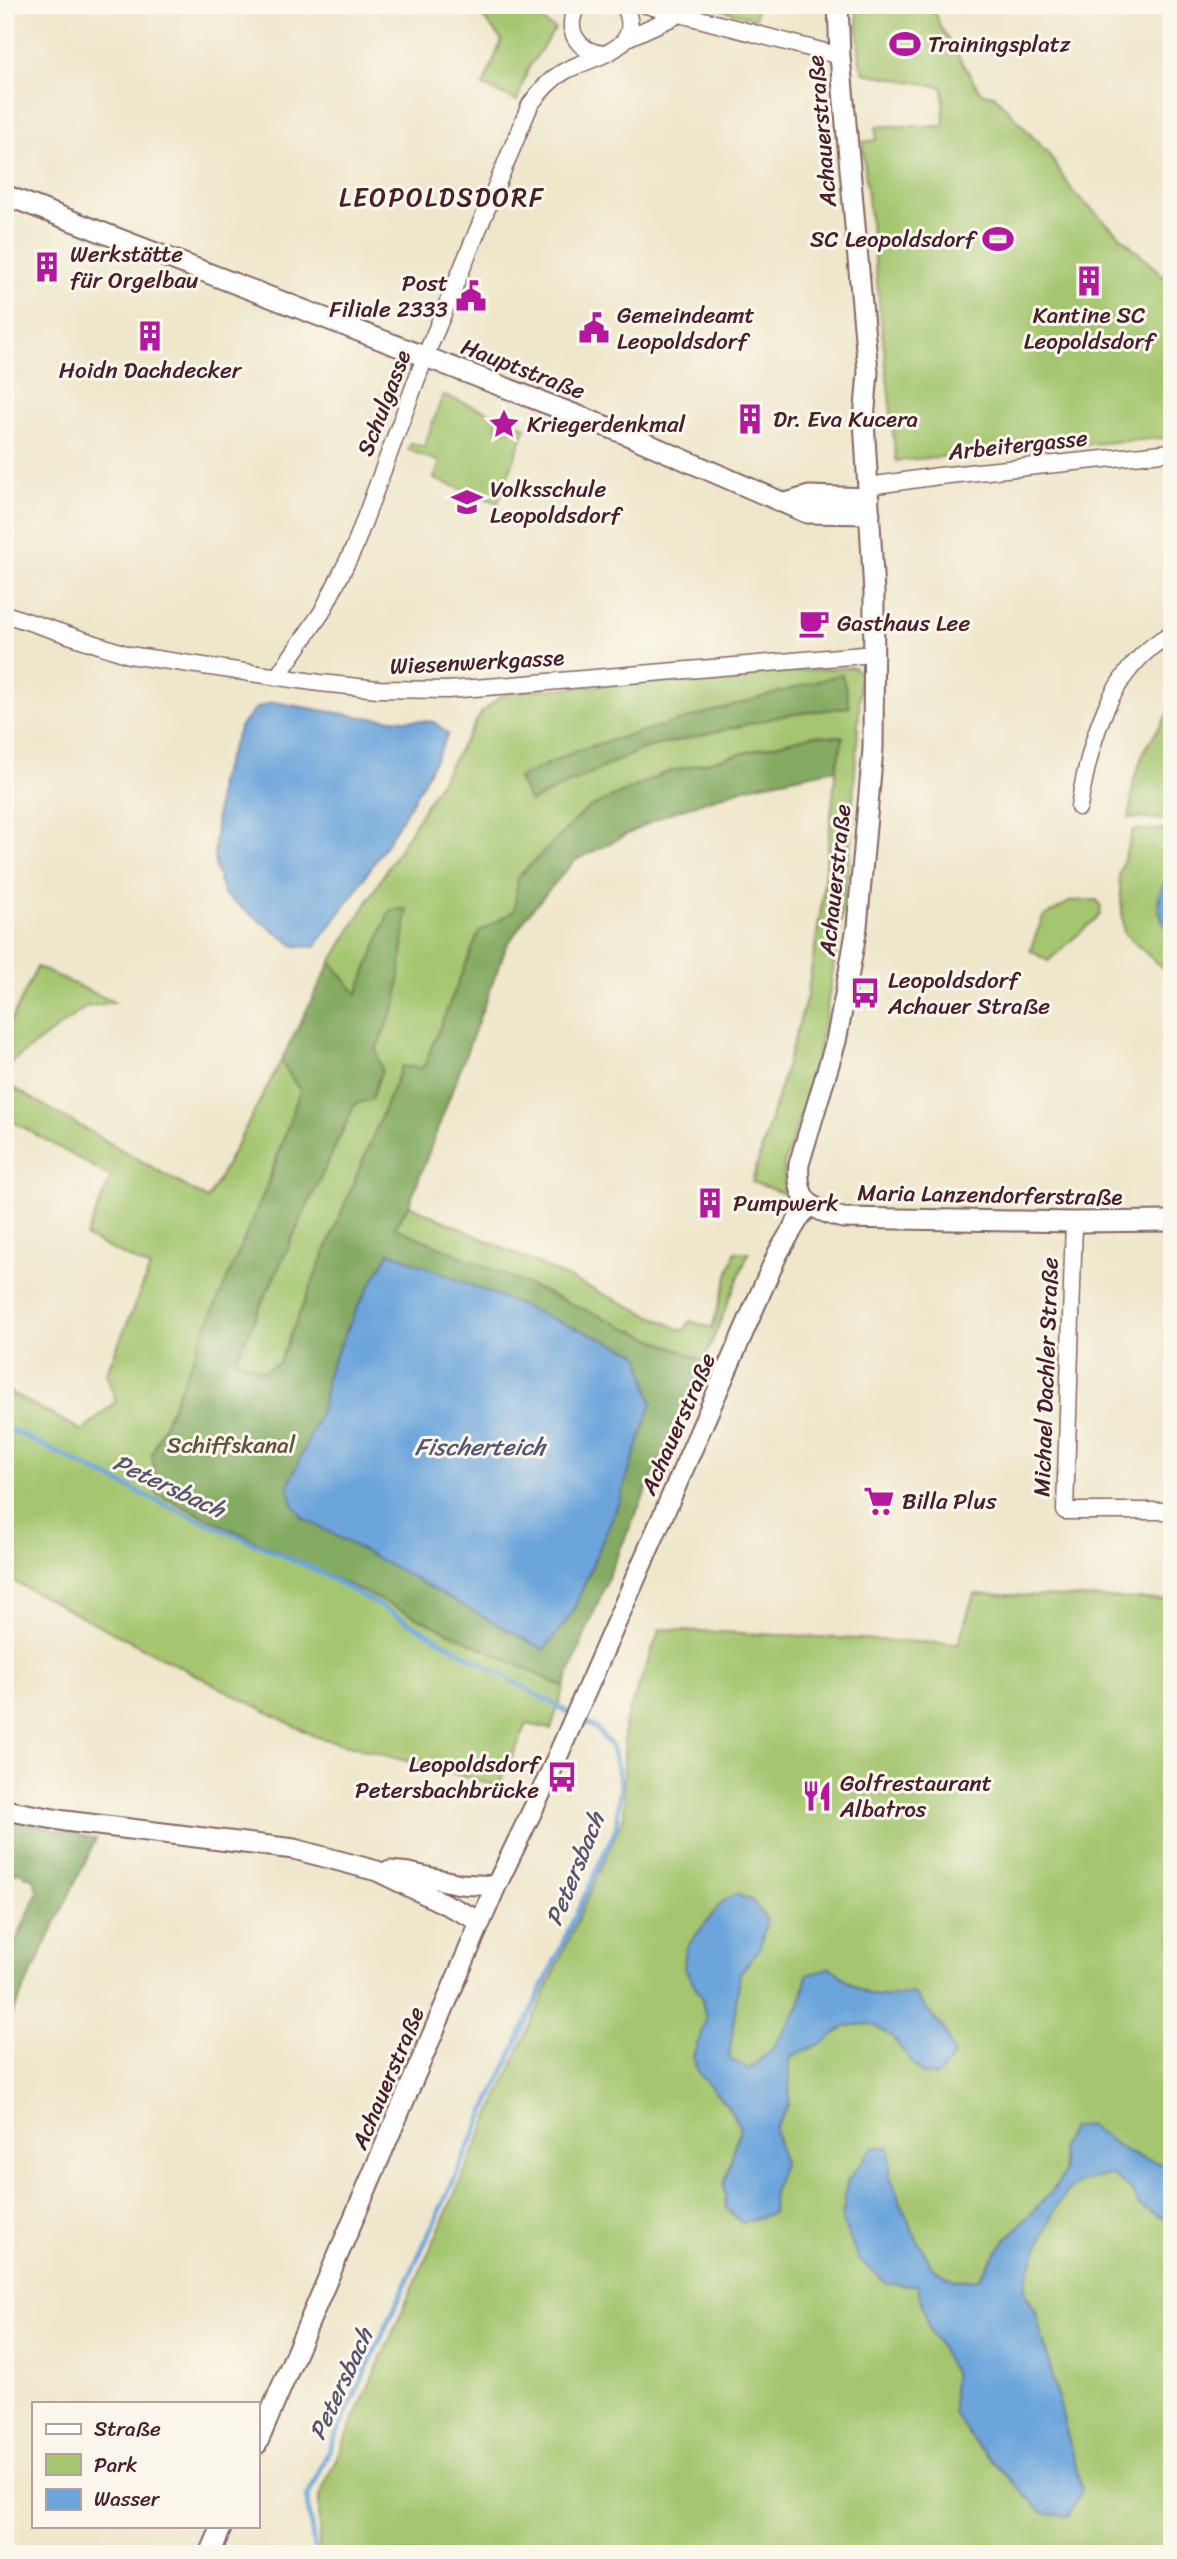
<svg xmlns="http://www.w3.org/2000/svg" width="1177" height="2559" viewBox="0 0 1177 2559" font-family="Sriracha,sans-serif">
<rect width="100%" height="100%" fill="#fbf7ec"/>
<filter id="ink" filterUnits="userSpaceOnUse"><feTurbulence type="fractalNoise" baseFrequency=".0143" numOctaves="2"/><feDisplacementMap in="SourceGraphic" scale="14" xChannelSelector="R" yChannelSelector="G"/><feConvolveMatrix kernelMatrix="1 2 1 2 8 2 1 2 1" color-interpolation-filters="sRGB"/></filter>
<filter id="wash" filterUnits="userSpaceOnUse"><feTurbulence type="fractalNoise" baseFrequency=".00686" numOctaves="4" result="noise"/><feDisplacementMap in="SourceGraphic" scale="28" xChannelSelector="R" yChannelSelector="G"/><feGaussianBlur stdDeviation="1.57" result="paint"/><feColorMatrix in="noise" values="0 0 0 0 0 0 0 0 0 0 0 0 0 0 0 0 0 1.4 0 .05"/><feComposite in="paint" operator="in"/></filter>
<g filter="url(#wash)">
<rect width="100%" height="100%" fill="#efe7cb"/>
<!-- green -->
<path fill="#a5c66f" stroke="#78724d" stroke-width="2" fill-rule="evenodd" d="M473,5H519L555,29L528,69L517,101L483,86L502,40Z
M706,5H757L755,19Z
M856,5H932L940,26L981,93L994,95L1047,152L1074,193L1172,284V437L896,461L862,142L876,140V126H944L943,87L864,73L860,63Z
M443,395L499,416L496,427L509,431L513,422L526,427L498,503L434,479L440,462L408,450L411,443L424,447Z
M854,667L860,674L859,713L848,874L825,1020L810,1087L784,1164L785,1194L752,1182L807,997L821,909L836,769L843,737L814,735L665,773L587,809L514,911L479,932L423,1069L402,1066L279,1363L263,1371L235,1359L355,1104L371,1099L381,1071L376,1049L397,1001L390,910L357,995L331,962L482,712L501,696L512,692ZM842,675L850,707L787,715L642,749L530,802L518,779L578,750Z
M1172,708V820L1129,818L1134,779L1145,749Z
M1133,830H1172V977L1124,933L1119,875Z
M1097,900L1101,907L1100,915L1048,961L1030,950L1043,917L1071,901Z
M37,967L114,1002L86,1007L10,1063V1086L208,1199L281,1061L300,1091L157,1494L564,1687L551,1729L527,1724L499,1786L314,1736L5,1577V1390L83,1431L116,1401L106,1374L150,1268L86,1237L111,1177L5,1117V1033Z
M409,1205L684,1331L690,1321L712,1328L735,1252H749L704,1361L394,1228Z
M974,1594L1172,1600V2554H319V2497L624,1816V1725L660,1629L958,1644Z"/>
<!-- forest -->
<path fill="#84ab62" stroke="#676546" stroke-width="2" fill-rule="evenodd" d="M842,674L850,707L787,715L642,749L530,802L518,778L578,750Z
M814,735L843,737L836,769L748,787L667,814L574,861L529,913L506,947L409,1205L394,1227L704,1361L613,1565L564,1687L157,1494L152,1453L270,1179L300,1091L281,1061L331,962L357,994L390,910L407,909L397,1001L376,1049L382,1070L371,1100L355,1104L236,1359L263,1371L279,1363L402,1066L423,1068L479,932L514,911L518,877L587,809L665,773ZM391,1253L620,1499L572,1613L544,1650L288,1486L322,1408L328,1372L358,1306Z
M5,1818L96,1839L5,2029V1967L38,1891L33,1879L20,1872L5,1875Z"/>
<!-- water -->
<path fill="#6ca5db" stroke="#5b6283" stroke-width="2" d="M273,702L362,717L434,722L448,734C412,810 365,880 315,947L295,946L224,895L216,870L214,857L219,780L240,727L255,709Z
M1172,874V935C1156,915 1152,895 1172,874Z
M390,1252L639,1354L652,1403L620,1499L572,1613L544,1650L303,1518L293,1504L288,1486L322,1408L328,1372L358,1306Z
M735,1894L752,1900L767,1920L759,1950L740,1973L729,2058L749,2070L774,2047L800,2005L807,1975L830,1967C866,1995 866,2001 913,1993L944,2029L954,2056L937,2076L922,2074L891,2036L871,2024L845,2026L825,2042L790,2057L789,2105L775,2128L783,2163L774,2190L772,2213L742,2223L726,2208L724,2185L740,2128L726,2104L698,2073L693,2057L706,2019L701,1996L684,1967L686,1948L723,1901Z
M1089,2125L1128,2153L1172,2167V2213L1163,2218L1140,2206L1130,2189L1113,2176C1096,2177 1082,2179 1068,2191C1057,2201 1024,2274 1025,2290C1026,2296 1031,2303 1035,2309L1082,2491L1068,2517L1043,2513L973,2441L953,2412V2372L928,2326L917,2285L887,2284L858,2259L842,2220L847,2182L873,2147H890V2177L912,2230L933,2268L955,2280L978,2279L1004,2242L1054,2189L1064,2172L1061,2147L1071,2128Z"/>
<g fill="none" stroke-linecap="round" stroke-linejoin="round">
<!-- stream -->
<path stroke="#6ca5db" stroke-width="5" d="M5,1427L163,1504L314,1569L596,1728L612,1747L621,1783L616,1828L307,2498L315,2554"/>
</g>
</g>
<g filter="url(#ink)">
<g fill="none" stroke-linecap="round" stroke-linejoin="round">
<!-- minor casing -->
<g stroke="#846563" stroke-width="19">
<path id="minor" d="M578,5C563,29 577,51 603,54
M646,5L840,56
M627,38L678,15
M869,486L939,476L1172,452
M5,614L129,655L320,683L378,689L447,690L513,685L874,654
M277,677L322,612L354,548L425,357L530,105C540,91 550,79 565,71C594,55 647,51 624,5
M1079,807C1090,741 1108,669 1172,633
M1074,1222L1065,1511H1172"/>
</g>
<!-- tertiary casing -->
<g stroke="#846563" stroke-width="23">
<path id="tertiary" d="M838,5L840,56L868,372L864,420L874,593L873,749L857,927L845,995L836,1041L799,1164C796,1201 810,1209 843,1218L1074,1222L1172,1221
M5,195L618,431L807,513L870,514
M786,503L809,496L869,498
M5,1810L65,1821L294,1849L377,1871L480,1921
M390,1871L409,1873L460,1884L496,1886
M257,2444L496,1886L548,1778L778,1253L801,1215L810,1206
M210,2554L222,2526"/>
</g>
<!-- minor -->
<use href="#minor" stroke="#fff" stroke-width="16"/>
<!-- tertiary -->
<use href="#tertiary" stroke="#fff" stroke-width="19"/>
</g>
</g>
<!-- icons -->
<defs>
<g id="stadium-bare" transform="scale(2.415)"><path d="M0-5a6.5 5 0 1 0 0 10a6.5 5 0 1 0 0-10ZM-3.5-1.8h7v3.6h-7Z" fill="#b5179e" stroke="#fbf7ec" stroke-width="2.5" paint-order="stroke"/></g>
<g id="building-bare" transform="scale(2.415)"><path d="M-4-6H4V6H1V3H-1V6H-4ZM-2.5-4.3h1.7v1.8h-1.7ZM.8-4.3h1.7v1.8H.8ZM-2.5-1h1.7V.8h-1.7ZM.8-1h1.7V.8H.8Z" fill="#b5179e" stroke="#fbf7ec" stroke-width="2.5" paint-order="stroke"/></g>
<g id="civic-bare" transform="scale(2.415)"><path d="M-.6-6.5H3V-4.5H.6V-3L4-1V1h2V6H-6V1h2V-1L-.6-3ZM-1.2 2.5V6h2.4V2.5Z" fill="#b5179e" stroke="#fbf7ec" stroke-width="2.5" paint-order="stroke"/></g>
<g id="sight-bare" transform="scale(2.415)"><path d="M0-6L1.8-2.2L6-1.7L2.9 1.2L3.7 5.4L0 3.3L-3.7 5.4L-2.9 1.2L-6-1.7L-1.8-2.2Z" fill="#b5179e" stroke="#fbf7ec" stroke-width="2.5" paint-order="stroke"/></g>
<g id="school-bare" transform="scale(2.415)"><path d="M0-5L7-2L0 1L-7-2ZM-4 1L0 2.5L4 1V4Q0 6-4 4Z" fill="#b5179e" stroke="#fbf7ec" stroke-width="2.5" paint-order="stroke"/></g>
<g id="cafe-bare" transform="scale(2.415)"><path d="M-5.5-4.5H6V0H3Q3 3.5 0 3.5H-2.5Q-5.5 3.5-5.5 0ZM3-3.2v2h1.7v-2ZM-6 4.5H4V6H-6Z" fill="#b5179e" stroke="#fbf7ec" stroke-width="2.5" paint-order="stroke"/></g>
<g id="bus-bare" transform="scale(2.415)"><path d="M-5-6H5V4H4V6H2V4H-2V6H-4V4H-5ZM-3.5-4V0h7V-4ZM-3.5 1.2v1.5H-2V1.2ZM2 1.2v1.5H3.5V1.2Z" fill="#b5179e" stroke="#fbf7ec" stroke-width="2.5" paint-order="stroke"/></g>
<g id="supermarket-bare" transform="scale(2.415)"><path d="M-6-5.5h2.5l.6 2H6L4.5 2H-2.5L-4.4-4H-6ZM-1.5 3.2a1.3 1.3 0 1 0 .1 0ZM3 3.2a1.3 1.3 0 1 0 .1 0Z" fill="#b5179e" stroke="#fbf7ec" stroke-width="2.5" paint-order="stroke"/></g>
<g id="restaurant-bare" transform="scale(2.415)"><path d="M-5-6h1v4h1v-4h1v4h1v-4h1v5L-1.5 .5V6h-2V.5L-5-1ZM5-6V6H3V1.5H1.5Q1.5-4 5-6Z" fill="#b5179e" stroke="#fbf7ec" stroke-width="2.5" paint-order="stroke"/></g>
</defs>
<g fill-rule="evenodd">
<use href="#stadium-bare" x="905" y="44"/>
<use href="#stadium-bare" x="998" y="239"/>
<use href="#building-bare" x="47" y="267"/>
<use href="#building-bare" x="1089" y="281"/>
<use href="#civic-bare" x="471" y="296"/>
<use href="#civic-bare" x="594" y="328"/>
<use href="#building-bare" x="150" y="336"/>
<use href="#building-bare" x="750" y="419"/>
<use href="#sight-bare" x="504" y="424"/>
<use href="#school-bare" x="467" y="502"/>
<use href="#cafe-bare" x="814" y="623"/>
<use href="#bus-bare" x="865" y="993"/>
<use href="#building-bare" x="710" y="1203"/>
<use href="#supermarket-bare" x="879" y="1501"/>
<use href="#bus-bare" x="562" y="1777"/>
<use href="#restaurant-bare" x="817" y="1796"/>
</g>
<g text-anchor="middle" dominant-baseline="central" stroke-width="6" stroke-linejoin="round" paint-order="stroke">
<!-- poi labels -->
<g font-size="23" fill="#4a1f2b" stroke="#fbf7ec" text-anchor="start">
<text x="928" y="44">Trainingsplatz</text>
<text x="975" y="239" text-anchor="end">SC Leopoldsdorf</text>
<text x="70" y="254">Werkstätte<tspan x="70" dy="26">für Orgelbau</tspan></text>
<text x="448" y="283" text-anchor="end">Post<tspan x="448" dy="26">Filiale 2333</tspan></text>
<text x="617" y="315">Gemeindeamt<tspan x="617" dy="26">Leopoldsdorf</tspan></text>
<text x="1089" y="315" text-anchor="middle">Kantine SC<tspan x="1089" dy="26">Leopoldsdorf</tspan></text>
<text x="150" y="370" text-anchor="middle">Hoidn Dachdecker</text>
<text x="773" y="419">Dr. Eva Kucera</text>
<text x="527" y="424">Kriegerdenkmal</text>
<text x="490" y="489">Volksschule<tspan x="490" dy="26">Leopoldsdorf</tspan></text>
<text x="837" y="623">Gasthaus Lee</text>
<text x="888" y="980">Leopoldsdorf<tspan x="888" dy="26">Achauer Straße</tspan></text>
<text x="733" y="1203">Pumpwerk</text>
<text x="902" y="1501">Billa Plus</text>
<text x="539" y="1764" text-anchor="end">Leopoldsdorf<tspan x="539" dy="26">Petersbachbrücke</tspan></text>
<text x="840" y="1783">Golfrestaurant<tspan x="840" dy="26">Albatros</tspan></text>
</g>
<!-- street labels -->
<g font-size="23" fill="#4a1f2b" stroke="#fbf7ec">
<text transform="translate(822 131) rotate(-95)">Achauerstraße</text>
<text transform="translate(523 369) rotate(21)">Hauptstraße</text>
<text transform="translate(384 403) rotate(-69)">Schulgasse</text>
<text transform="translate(1018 445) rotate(-6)">Arbeitergasse</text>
<text transform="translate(477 662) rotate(-3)">Wiesenwerkgasse</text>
<text transform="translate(835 880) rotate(-84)">Achauerstraße</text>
<text transform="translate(990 1195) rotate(1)">Maria Lanzendorferstraße</text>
<text transform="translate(1046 1377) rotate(-88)">Michael Dachler Straße</text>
<text transform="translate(678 1424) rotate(-66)">Achauerstraße</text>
<text transform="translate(388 2078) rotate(-67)">Achauerstraße</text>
</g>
<!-- park labels -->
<g font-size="23" fill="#65513f" stroke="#fbf7ec">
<text x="231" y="1445">Schiffskanal</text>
</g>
<!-- water labels -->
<g font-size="24" font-style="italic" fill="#585571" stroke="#fbf7ec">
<text x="480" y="1447">Fischerteich</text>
<text transform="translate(169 1486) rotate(25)">Petersbach</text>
<text transform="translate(575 1869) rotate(-68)">Petersbach</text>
<text transform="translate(341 2384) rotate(-65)">Petersbach</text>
</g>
<!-- quarter labels -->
<g font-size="26" letter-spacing="2" fill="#4a1f2b" stroke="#fbf7ec">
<text x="442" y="197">LEOPOLDSDORF</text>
</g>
</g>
<!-- margin -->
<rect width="1177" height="2559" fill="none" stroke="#fbf7ec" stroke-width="28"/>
<!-- legend -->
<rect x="32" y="2402" width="228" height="126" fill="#fbf7ec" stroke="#b4a19f" stroke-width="2"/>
<rect x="46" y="2424" width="35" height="10" fill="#ffffff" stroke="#b4a19f" stroke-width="2"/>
<text x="94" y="2436" font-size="21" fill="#4a1f2b">Straße</text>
<rect x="46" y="2454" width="35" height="21" fill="#a5c66f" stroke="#b4a19f" stroke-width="2"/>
<text x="94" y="2472" font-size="21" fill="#4a1f2b">Park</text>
<rect x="46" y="2489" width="35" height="21" fill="#6ca5db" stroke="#b4a19f" stroke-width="2"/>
<text x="94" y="2506" font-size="21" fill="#4a1f2b">Wasser</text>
</svg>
